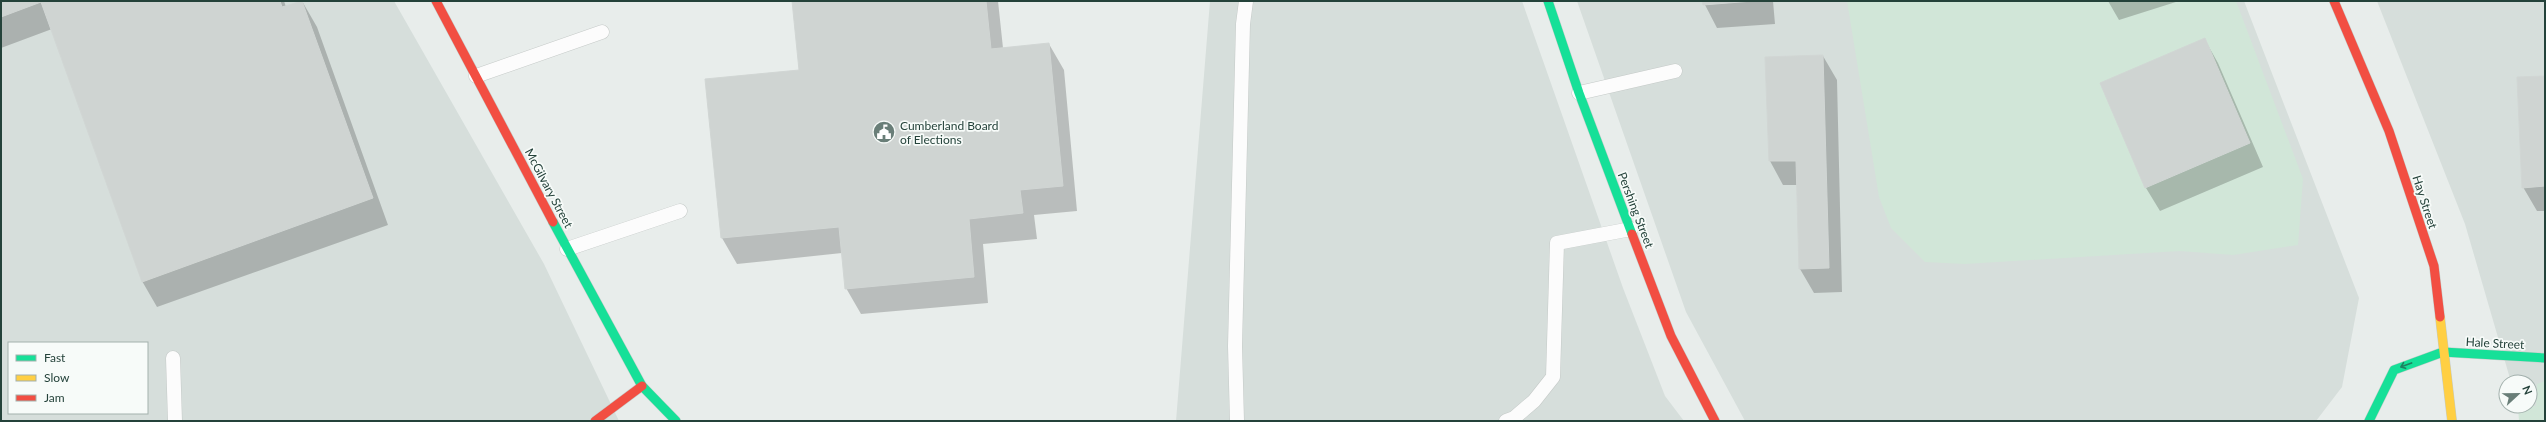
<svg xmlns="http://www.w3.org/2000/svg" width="2546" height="422" viewBox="0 0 2546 422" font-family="Lato,sans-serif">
<rect width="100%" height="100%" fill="#e8edeb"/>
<!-- built -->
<path fill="#d6dedb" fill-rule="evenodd" d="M1,1H394L544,264L619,421H1ZM9,343H147V413H9Z
M1210,1H1522L1623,288L1665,396L1684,421H1176Z
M1577,1H2244L2359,298L2342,387L2316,421H1745L1686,312Z
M2377,1H2545V407L2530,406V382H2511L2465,224Z"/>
<!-- green -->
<path fill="#d1e6d8" d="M1847,1H2236L2303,179L2298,245L2233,255L2180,251L1965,264L1925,262L1891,228L1879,197Z
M2545,381V421H2519L2518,406H2536L2537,384Z"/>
<!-- shadow -->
<path fill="#0003" d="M1,1H284L286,7L302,1L317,27L388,225L157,307L142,281L52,29L1,48Z
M793,1H998L1003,48L1049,44L1064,70L1077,211L1034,215L1037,239L983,244L988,303L861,314L846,288L842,253L737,264L722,238L800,71Z
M1703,1H1773L1775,24L1717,28Z
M2108,1H2179L2119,20Z
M2205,40L2218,63L2263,167L2160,211L2146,188L2102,84Z
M1823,56L1837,80L1842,292L1814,293L1800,269L1798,185H1783L1770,161L1766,58Z
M2545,77V211H2537L2523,187Z"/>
<!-- building -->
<path fill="#cfd4d2" stroke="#d1d6d4" d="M1,1H280L282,7L302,1L373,198L142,282L41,2L1,17Z
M792,1H986L991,49L1049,43L1063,186L1020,190L1023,213L969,219L974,277L845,289L839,227L721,238L705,79L799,70Z
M1702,1H1753L1703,5Z
M2205,38L2250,143L2145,188L2100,83Z
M1823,55L1829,268L1799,269L1796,161H1769L1765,57Z
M2545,76V186L2522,188L2517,77Z"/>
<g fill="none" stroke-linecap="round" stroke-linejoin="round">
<!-- lane casing -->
<g stroke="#c5cac8" stroke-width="15">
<path id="lane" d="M476,76L602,32
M1579,93L1675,71
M567,249L680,211
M173,358L175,421
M1237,421L1235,346L1243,24L1246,1
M1506,421L1514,418L1534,401L1553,377L1557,243L1631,229"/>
</g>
<!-- fast casing -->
<g stroke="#c3cbc8" stroke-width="10">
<path id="fast" d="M1548,1L1579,93L1632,234
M553,222L642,386L676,421
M2369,421L2394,370L2443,352L2545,358"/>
</g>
<!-- slow casing -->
<g stroke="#c3cbc8" stroke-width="10">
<path id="slow" d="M2440,317L2452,421"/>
</g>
<!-- jam casing -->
<g stroke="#c3cbc8" stroke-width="10">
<path id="jam" d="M436,1L553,222
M2334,1L2389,131L2434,266L2440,317
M1632,234L1671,336L1715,421
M595,421L642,386"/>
</g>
<!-- lane -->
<use href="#lane" stroke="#fcfcfc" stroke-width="14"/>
<!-- fast -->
<use href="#fast" stroke="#16e098" stroke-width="9"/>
<!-- slow -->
<use href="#slow" stroke="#ffcf43" stroke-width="9"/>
<!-- jam -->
<use href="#jam" stroke="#f24e42" stroke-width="9"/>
</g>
<!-- one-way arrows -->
<defs><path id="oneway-shaft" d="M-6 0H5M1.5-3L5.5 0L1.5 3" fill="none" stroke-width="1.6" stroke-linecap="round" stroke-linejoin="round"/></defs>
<use stroke="#1e8160" href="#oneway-shaft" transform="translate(2406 365) rotate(160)"/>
<!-- icons -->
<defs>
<g id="civic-disc" transform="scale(1.15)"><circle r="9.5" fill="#697e78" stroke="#f7fbf9"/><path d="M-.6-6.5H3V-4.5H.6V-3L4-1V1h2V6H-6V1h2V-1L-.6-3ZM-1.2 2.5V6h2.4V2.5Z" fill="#fff"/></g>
</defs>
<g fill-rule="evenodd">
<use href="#civic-disc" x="884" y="132"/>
</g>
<g text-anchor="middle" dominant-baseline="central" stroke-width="3.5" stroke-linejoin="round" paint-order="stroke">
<!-- poi labels -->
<g font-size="12" fill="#24423a" stroke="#f7fbf9" text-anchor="start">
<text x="900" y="125">Cumberland Board<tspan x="900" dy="14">of Elections</tspan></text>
</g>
<!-- street labels -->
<g font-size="12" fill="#24423a" stroke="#f7fbf9">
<text transform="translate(549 188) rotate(62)">McGilvary Street</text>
<text transform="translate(2425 202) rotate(72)">Hay Street</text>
<text transform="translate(1636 210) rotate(69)">Pershing Street</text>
<text transform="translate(2495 343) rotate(3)">Hale Street</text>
</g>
</g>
<!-- border -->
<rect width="2546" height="422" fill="none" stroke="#24423a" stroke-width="4"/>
<!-- legend -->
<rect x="8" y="342" width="140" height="72" fill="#f7fbf9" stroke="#a3b1ad"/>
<rect x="16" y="355" width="20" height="6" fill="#16e098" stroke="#a3b1ad"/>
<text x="44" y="362" font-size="12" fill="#24423a">Fast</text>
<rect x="16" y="375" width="20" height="6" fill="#ffcf43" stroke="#a3b1ad"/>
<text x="44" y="382" font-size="12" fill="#24423a">Slow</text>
<rect x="16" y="395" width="20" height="6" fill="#f24e42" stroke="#a3b1ad"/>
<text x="44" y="402" font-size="12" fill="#24423a">Jam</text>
<!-- north arrow -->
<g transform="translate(2518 394) rotate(68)"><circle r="19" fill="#f7fbf9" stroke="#a3b1ad"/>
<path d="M0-3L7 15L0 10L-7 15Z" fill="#697e78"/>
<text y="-6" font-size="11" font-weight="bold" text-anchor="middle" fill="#24423a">N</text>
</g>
</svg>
